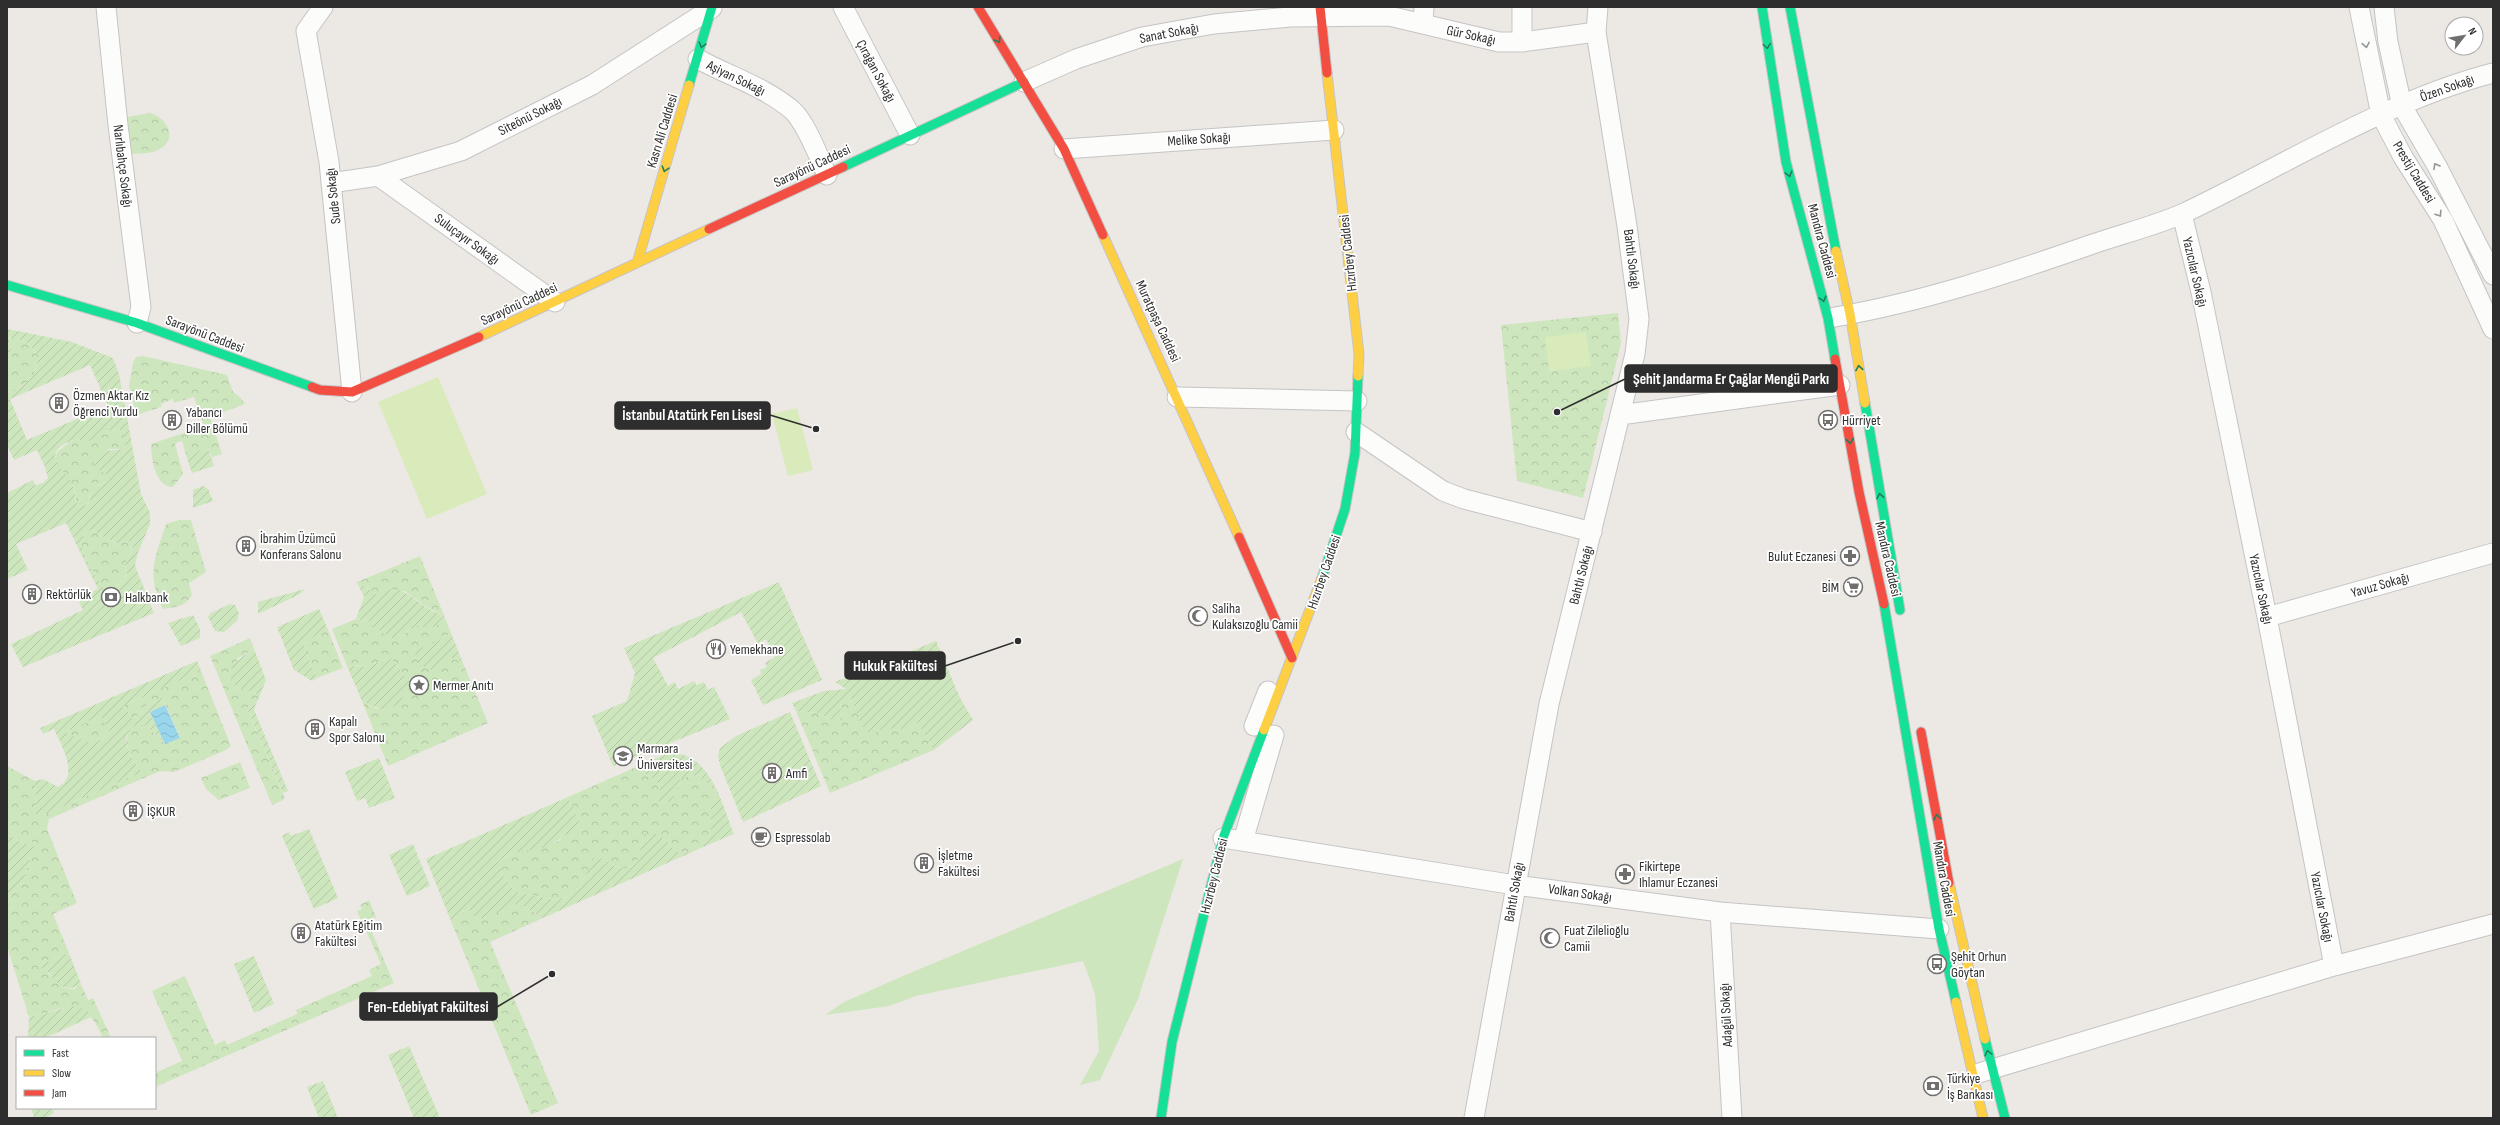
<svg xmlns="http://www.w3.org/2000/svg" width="2500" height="1125" viewBox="0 0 2500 1125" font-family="'Sofia Sans Condensed',sans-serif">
<defs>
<pattern id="forest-crowns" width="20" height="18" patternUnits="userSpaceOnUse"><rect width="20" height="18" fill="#cee6be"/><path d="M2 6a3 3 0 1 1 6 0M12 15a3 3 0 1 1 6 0" fill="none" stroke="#b1c6a4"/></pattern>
<pattern id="garden-furrows" width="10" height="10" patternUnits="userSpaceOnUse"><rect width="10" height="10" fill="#cee6be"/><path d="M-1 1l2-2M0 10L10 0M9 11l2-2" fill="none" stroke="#b1c6a4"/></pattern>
<pattern id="water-waves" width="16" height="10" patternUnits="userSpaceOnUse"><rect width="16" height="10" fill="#99d6ec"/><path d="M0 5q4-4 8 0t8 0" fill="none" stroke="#84b8cb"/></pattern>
</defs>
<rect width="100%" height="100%" fill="#ece8e4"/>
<!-- grass -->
<path fill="#cee6be" d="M1183,859L1138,999L1100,1080L1080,1085L1099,1051L1095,994L1083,961L916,996L889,1006L825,1015L844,1002L903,976Z"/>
<!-- forest -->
<path fill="url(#forest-crowns)" d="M150,113C166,117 179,138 160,149C153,154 140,153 132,154L127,117Z
M1618,313L1621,343L1583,498L1517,481L1501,325Z
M9,337C24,339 29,344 38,355C37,379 27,384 7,394V361L12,358Z
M143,356L227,375L233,392L240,397L245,404L210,417L222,454L212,457L208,448L186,455L182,441L175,443L183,474L173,487C155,487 151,458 151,444L204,426L194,397L174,403L173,399L161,404V407L140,414L135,410L129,386L133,363L136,357Z
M117,428L124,432L128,439L123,449H108L101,470L110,476L108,481C96,485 89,489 89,502L83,506L77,504L74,487L57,466L55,459L57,452L71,441L77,439L85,440Z
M179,520H191L206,572L189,583L192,595C185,607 176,607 163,609C146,575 155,557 166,524Z
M90,530L117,544L129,541L133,547L125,564L127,573C121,584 116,590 103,588L88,563L81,544L84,535Z
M420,556L451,633L438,641L414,652L445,658L450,657L463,663L488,723L388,766L362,701L377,709L411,684L391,658L365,667L347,666L332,629L356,619L368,621L374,627L397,642L408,630L420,625H437L444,616L425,606L405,591L376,594L357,582Z
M328,630L343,668L317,678C312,665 305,655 304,640Z
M250,638L254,649L237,659V686L260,695L256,704L247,708L285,799L272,805L210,656Z
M201,671L231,746L226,750L174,772L160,771L49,819L47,829L77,903L53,914L69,953L40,965L63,988L74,989L81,984L88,1000L93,998L111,1038H103C84,994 67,1008 29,1017L7,946V893L10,897L24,879L35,842L24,844L7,834V766L35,781L36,818L141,772C132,757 122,747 130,728L137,724L147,726L165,744L180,737L162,697L144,707L141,713L133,719L123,706Z
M845,698H850L858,711L883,728L916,720L934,750L830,793L796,711L817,713L829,719L842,718L840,703Z
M100,716L111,730V733C94,748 83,741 65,732Z
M240,762L250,788L219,800L206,789L201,778Z
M634,768L653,778L660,785L658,801L672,802L681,778L699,775L717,793L711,807V833L703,847L690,853L676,851L659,834H644L637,863L627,868L615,867L607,860L587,872L581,885L569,896L556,900L516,892L504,878L497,862L517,850H529L559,841L565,833L580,824L568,797Z
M369,900L376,917L367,921L394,983L155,1087V1073L182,1061L152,991L185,976L215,1045L225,1040L227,1045L297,1014L296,1010L372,976L369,970L381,964L357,911L362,909L360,905Z
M519,903L543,918L490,942L558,1103L531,1115L453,926L460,913L468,909L477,919C491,919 505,908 519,903Z"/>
<!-- garden -->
<path fill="url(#garden-furrows)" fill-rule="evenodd" d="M7,329L72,342L113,358L119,374L141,494L150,513V524L137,555L135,566L154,613L23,667L11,644L83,610L79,602L92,596L91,592L98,589L66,523L16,544L28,570L7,579V493L33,480L35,485L43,483L48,478L45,467L37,450L14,460L7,445V394C27,384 37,379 38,355C30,344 24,339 9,337L12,358L7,361ZM90,365L108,406L27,440L10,399ZM117,428L124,432L128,439L123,449C111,451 90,448 94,467L109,476L108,481L92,488L89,503L83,506L77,504C75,498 75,492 73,486C66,469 38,455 71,441C78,438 85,442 92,440C101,437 106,430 117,428ZM90,530L118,544L129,541L133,547L125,564L127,574C121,584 116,590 103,588L88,563L81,544L84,535Z
M208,448L214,466L192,473L186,455Z
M203,486L208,489L213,501L193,508V490Z
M357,582L376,594C398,582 407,594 424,606C430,610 437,613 444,616L437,625L427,630L420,625L408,630L397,642L374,627L368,621L356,619L364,597Z
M779,582L822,680L763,705L751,680L761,674L760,670L767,667L765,663L775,657L766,639L758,644L741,612L653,658L668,686L675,682L678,689L694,681L696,685L704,682L708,690L714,687L730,719L613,766L592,716L627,701L635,673L624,648Z
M305,589L300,594L258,614V602Z
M230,604L235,605L239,613L237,621L224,632L215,631L208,617L211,613Z
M319,609L328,630L304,641C305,655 312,665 317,678L312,681L294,670L277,627Z
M193,615L200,629V638L181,646L168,623Z
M451,633L463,663L450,657L445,659L442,666L429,670L418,662L414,651L438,641Z
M936,641L960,698L973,720L934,750L916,721L906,729L883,728L872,735C853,721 862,715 850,698H845L840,703L842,719L836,722L817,713L796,711L792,703L824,691L846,689L835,682Z
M254,649L266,680L260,695C254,692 243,690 237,686C218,671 243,656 254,649Z
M391,658L411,684C397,709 389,716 362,701L347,666L365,667Z
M197,661L201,671L123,706L133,719L141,713L144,707L162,697L165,705L150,712L165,744L147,726L137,724C116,736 131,758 142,772L36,818L35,781L43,779L58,787C80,777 61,744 54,729L43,734L40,728ZM100,716L111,733C94,748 83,741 65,732Z
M256,704L254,710L288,791L283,793L247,708Z
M790,712L821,786L743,822L720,765L718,756L720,748L736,736Z
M668,753C710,751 721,802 734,834L703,847L711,833V807L717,793L699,775L681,778L672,802L658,801L660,785L653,778L634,768Z
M379,758L395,798L369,808L365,798L357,801L345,772Z
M568,797L580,824C568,831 560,841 547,846C528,854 515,847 498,862L504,878L516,892L556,900L569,896L581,885L594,857L607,860L615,867L627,868L637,863L644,834H659L676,851L690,853L543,918L519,903C505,908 491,919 477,919L468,909L460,913L453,926L426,859Z
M309,829L338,898L314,909L282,836L289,832L291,836Z
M7,834L24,844L35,842L24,879L10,897L7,893Z
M413,844L430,886L407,896L389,855Z
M69,953L81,984C67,993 56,986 49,972L44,973L40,965Z
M254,956L274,1004L254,1013L234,964Z
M74,1006L86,1010L91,1017L45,1038H28L29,1017Z
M409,1046L440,1118H414L388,1055Z
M323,1081L338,1118H319L307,1087Z
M31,1108H52L54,1113L46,1118H34Z"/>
<!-- pitch -->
<path fill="#d9eabb" d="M1586,332L1591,366L1549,371L1545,337Z
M438,377L487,494L427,519L378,402Z
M797,408L813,470L788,476L772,414Z"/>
<!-- water -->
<path fill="url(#water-waves)" d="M165,705L180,738L165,744L150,712Z"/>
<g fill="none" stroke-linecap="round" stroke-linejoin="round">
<!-- street casing -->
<g stroke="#c5c4c5" stroke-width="21">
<path id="street" d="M106,7L118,125L141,307L137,323
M323,7L306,31L329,162L352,392
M843,7L910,135
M1522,7V42
M2359,7L2381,115L2403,157L2443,220L2493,329
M2384,7L2388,42L2402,106L2437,166L2493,275
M1423,23L1424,7
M698,59C729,76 765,87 792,110C806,122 819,158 827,175
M1024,82L1076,59L1142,37L1214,24L1290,17L1389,16L1499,42H1522L1596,32
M1064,149L1334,130
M378,176L555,302
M331,183L378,176L461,151L592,85L712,8
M2182,214L2201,292L2267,617L2334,966
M1835,317C1922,302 2007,274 2090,245C2121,234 2155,226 2184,213C2283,166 2388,100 2493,73
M1177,397L1357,401
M1620,415L1840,385
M1356,432L1443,491L1464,499L1592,532
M2267,617L2493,553
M1254,726L1268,691
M1223,838L1515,885L1720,912L1939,929
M1243,841L1274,735
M1720,912L1732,1118
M1979,1073L2334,966L2493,924
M1474,1118L1549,704L1635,354L1639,319L1627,226L1596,32L1598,7"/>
</g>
<!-- fast casing -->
<g stroke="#c5c4c5" stroke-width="11">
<path id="fast" d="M1762,7L1786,162L1828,318L1835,359
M1790,7L1836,251
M689,85L712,7
M843,167L1024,82
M7,285L137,323L312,387
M1865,403L1900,610
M1322,578L1345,509L1355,453L1358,376
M1884,604L1939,929L1956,1002
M1985,1039L2005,1118
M1161,1118L1172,1042L1223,838L1264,730"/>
</g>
<!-- slow casing -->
<g stroke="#c5c4c5" stroke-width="11">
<path id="slow" d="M1327,73L1359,354L1358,376
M1103,235L1239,537
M1836,251L1850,314L1865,403
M637,263L689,85
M479,337L709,229
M1264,730L1322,578
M1949,883L1985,1039
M1956,1002L1983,1118"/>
</g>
<!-- jam casing -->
<g stroke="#c5c4c5" stroke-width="11">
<path id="jam" d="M978,7L1064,149L1103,235
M1320,7L1327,73
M709,229L843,167
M1835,359L1859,492L1884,604
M312,387L320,390L352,392L479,337
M1239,537L1292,658
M1921,732L1949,883"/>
</g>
<!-- street -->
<use href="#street" stroke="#fcfcfb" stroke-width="19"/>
<!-- fast -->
<use href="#fast" stroke="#16e098" stroke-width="9"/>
<!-- slow -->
<use href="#slow" stroke="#ffcf43" stroke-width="9"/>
<!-- jam -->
<use href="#jam" stroke="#f24e42" stroke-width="9"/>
</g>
<!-- one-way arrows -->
<defs><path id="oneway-chevron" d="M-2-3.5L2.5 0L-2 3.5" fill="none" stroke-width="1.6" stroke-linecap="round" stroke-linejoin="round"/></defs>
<g stroke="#237e5e">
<use href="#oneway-chevron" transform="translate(998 40) rotate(59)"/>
<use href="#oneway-chevron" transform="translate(702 45) rotate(106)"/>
<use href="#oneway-chevron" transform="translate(1767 46) rotate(82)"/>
<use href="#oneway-chevron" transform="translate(665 169) rotate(107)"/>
<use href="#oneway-chevron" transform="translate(1789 174) rotate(75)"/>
<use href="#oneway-chevron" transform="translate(1823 299) rotate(75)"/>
<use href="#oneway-chevron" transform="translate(1859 368) rotate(-100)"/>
<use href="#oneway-chevron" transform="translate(1850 441) rotate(80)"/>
<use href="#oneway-chevron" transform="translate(1880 496) rotate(-100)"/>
<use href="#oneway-chevron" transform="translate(1937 817) rotate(-101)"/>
<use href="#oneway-chevron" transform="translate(1988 1053) rotate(-103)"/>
</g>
<g stroke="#959594">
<use href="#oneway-chevron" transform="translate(2366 45) rotate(80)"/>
<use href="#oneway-chevron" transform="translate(2436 166) rotate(-119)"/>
<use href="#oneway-chevron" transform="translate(2439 214) rotate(57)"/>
</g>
<!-- icons -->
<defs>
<g id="building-ring" transform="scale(1)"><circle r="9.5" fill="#fff" stroke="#706f6e" stroke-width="1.5"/><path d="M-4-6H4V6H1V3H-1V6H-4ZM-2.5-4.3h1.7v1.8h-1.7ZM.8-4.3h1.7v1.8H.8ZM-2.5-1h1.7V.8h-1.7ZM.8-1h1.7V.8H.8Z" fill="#706f6e"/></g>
<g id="bus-ring" transform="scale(1)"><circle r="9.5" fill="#fff" stroke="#706f6e" stroke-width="1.5"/><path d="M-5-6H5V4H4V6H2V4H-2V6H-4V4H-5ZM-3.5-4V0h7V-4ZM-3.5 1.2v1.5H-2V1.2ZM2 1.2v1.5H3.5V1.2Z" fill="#706f6e"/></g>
<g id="pharmacy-ring" transform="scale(1)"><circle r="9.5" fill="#fff" stroke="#706f6e" stroke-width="1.5"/><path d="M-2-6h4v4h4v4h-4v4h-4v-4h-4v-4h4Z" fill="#706f6e"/></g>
<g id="supermarket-ring" transform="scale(1)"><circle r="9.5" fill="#fff" stroke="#706f6e" stroke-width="1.5"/><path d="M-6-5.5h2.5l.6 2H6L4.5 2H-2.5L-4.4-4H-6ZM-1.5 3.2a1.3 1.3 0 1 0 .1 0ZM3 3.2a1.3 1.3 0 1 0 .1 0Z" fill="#706f6e"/></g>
<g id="bank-ring" transform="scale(1)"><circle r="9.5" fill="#fff" stroke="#706f6e" stroke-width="1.5"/><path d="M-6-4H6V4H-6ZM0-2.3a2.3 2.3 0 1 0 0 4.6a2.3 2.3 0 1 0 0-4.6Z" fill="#706f6e"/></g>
<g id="mosque-ring" transform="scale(1)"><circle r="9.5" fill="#fff" stroke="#706f6e" stroke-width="1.5"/><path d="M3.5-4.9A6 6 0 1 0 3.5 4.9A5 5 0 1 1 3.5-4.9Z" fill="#706f6e"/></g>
<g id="restaurant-ring" transform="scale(1)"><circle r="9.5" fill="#fff" stroke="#706f6e" stroke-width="1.5"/><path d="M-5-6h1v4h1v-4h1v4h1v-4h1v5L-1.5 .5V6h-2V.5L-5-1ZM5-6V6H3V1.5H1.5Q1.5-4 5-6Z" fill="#706f6e"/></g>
<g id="sight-ring" transform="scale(1)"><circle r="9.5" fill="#fff" stroke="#706f6e" stroke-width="1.5"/><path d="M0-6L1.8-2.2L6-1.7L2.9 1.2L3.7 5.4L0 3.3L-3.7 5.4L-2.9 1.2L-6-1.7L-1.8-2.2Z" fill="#706f6e"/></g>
<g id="school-ring" transform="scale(1)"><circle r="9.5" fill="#fff" stroke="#706f6e" stroke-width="1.5"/><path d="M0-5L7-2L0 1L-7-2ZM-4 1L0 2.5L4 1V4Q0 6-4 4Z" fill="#706f6e"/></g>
<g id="cafe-ring" transform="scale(1)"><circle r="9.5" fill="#fff" stroke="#706f6e" stroke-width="1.5"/><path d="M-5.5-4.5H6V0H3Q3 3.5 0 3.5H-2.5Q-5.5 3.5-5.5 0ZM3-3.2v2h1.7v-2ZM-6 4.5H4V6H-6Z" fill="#706f6e"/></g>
</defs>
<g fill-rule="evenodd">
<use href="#building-ring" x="59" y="403"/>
<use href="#building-ring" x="172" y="420"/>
<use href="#bus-ring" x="1828" y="420"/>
<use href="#building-ring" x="246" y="546"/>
<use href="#pharmacy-ring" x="1850" y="556"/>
<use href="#supermarket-ring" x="1853" y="587"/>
<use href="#building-ring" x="32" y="594"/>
<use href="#bank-ring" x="111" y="597"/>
<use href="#mosque-ring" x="1198" y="616"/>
<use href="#restaurant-ring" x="716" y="649"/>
<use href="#sight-ring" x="419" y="685"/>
<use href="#building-ring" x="315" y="729"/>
<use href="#school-ring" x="623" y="756"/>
<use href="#building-ring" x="772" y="773"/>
<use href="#building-ring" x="133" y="811"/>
<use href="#cafe-ring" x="761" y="837"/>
<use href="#building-ring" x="924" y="863"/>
<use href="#pharmacy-ring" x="1625" y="874"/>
<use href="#building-ring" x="301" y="933"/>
<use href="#mosque-ring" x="1550" y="938"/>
<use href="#bus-ring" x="1937" y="964"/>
<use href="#bank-ring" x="1933" y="1086"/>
</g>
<g text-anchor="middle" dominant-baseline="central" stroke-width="3.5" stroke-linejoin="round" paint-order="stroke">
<!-- street labels -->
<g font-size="14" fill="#2e2e2e" stroke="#fff">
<text transform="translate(1169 33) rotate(-11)">Sanat Sokağı</text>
<text transform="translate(1471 35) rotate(12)">Gür Sokağı</text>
<text transform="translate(876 71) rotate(62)">Çırağan Sokağı</text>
<text transform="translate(736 78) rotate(26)">Aşiyan Sokağı</text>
<text transform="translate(2447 88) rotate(-20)">Özen Sokağı</text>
<text transform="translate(530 116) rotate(-27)">Siteönü Sokağı</text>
<text transform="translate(662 131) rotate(-73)">Kasrı Ali Caddesi</text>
<text transform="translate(1199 139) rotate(-4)">Melike Sokağı</text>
<text transform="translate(123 166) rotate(83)">Narlıbahçe Sokağı</text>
<text transform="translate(812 166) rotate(-25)">Sarayönü Caddesi</text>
<text transform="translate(2414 172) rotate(59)">Prestij Caddesi</text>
<text transform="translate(333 196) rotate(-96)">Sude Sokağı</text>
<text transform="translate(467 239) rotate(36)">Suluçayır Sokağı</text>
<text transform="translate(1822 241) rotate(75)">Mandıra Caddesi</text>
<text transform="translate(1348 253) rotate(-96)">Hızırbey Caddesi</text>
<text transform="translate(1632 259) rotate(83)">Bahtlı Sokağı</text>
<text transform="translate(2195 272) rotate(77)">Yazıcılar Sokağı</text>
<text transform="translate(519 304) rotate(-25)">Sarayönü Caddesi</text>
<text transform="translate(1158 321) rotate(65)">Muratpaşa Caddesi</text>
<text transform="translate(205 334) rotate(21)">Sarayönü Caddesi</text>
<text transform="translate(1888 559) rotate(77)">Mandıra Caddesi</text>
<text transform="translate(1324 572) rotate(-71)">Hızırbey Caddesi</text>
<text transform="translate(1581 575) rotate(-76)">Bahtlı Sokağı</text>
<text transform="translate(2380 585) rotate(-16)">Yavuz Sokağı</text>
<text transform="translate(2261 589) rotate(78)">Yazıcılar Sokağı</text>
<text transform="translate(1214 876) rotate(-76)">Hızırbey Caddesi</text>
<text transform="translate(1944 879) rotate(80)">Mandıra Caddesi</text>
<text transform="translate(1514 892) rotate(-80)">Bahtlı Sokağı</text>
<text transform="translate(1580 893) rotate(8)">Volkan Sokağı</text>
<text transform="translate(2322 907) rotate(79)">Yazıcılar Sokağı</text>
<text transform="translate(1726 1015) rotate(-93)">Adagül Sokağı</text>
</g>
<!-- poi labels -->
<g font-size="14" fill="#2e2e2e" stroke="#fff" text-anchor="start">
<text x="73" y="395">Özmen Aktar Kız<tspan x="73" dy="16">Öğrenci Yurdu</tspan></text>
<text x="186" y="412">Yabancı<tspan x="186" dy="16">Diller Bölümü</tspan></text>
<text x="1842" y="420">Hürriyet</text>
<text x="260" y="538">İbrahim Üzümcü<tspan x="260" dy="16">Konferans Salonu</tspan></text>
<text x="1836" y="556" text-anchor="end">Bulut Eczanesi</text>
<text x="1839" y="587" text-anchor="end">BİM</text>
<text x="46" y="594">Rektörlük</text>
<text x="125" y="597">Halkbank</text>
<text x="1212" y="608">Saliha<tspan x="1212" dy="16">Kulaksızoğlu Camii</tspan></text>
<text x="730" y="649">Yemekhane</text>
<text x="433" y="685">Mermer Anıtı</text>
<text x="329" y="721">Kapalı<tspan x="329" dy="16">Spor Salonu</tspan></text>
<text x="637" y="748">Marmara<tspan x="637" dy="16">Üniversitesi</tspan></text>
<text x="786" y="773">Amfi</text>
<text x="147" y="811">İŞKUR</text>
<text x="775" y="837">Espressolab</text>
<text x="938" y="855">İşletme<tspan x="938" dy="16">Fakültesi</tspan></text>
<text x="1639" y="866">Fikirtepe<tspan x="1639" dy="16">Ihlamur Eczanesi</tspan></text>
<text x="315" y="925">Atatürk Eğitim<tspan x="315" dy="16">Fakültesi</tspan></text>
<text x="1564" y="930">Fuat Zilelioğlu<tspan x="1564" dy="16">Camii</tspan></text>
<text x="1951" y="956">Şehit Orhun<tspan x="1951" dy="16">Göytan</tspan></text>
<text x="1947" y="1078">Türkiye<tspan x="1947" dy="16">İş Bankası</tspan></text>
</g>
</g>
<!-- callouts -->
<path fill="none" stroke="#2e2e2e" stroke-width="1.5" d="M1557 412L1625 379M816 429L770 415M1018 641L945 666M552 974L497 1007"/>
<g fill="#2e2e2e" stroke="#fff" stroke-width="1.5">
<circle cx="1557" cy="412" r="4"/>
<circle cx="816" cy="429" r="4"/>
<circle cx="1018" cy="641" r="4"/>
<circle cx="552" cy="974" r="4"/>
</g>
<g fill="#2e2e2e" stroke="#2e2e2e" stroke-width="1.5">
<rect x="1625" y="365" width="212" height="27" rx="4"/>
<rect x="615" y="402" width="155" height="27" rx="4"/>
<rect x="845" y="652" width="100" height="27" rx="4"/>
<rect x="360" y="993" width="137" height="27" rx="4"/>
</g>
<g font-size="15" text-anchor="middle" font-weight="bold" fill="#fff">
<text x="1731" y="384">Şehit Jandarma Er Çağlar Mengü Parkı</text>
<text x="692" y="420">İstanbul Atatürk Fen Lisesi</text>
<text x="895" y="671">Hukuk Fakültesi</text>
<text x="428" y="1012">Fen-Edebiyat Fakültesi</text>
</g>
<!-- border -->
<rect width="2500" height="1125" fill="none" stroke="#2e2e2e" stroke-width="16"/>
<!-- legend -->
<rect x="16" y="1037" width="140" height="72" fill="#ffffff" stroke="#ababab"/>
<rect x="24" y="1050" width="20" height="6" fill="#16e098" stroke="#ababab"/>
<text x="52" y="1057" font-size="12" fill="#2e2e2e">Fast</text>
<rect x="24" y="1070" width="20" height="6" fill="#ffcf43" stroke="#ababab"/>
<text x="52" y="1077" font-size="12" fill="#2e2e2e">Slow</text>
<rect x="24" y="1090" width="20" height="6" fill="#f24e42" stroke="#ababab"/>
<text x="52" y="1097" font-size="12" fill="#2e2e2e">Jam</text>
<!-- north arrow -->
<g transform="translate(2464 36) rotate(59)"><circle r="19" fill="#ffffff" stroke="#ababab"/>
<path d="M0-3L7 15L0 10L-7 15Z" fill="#706f6e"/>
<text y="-6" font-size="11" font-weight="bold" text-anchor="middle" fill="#2e2e2e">N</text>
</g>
</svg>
